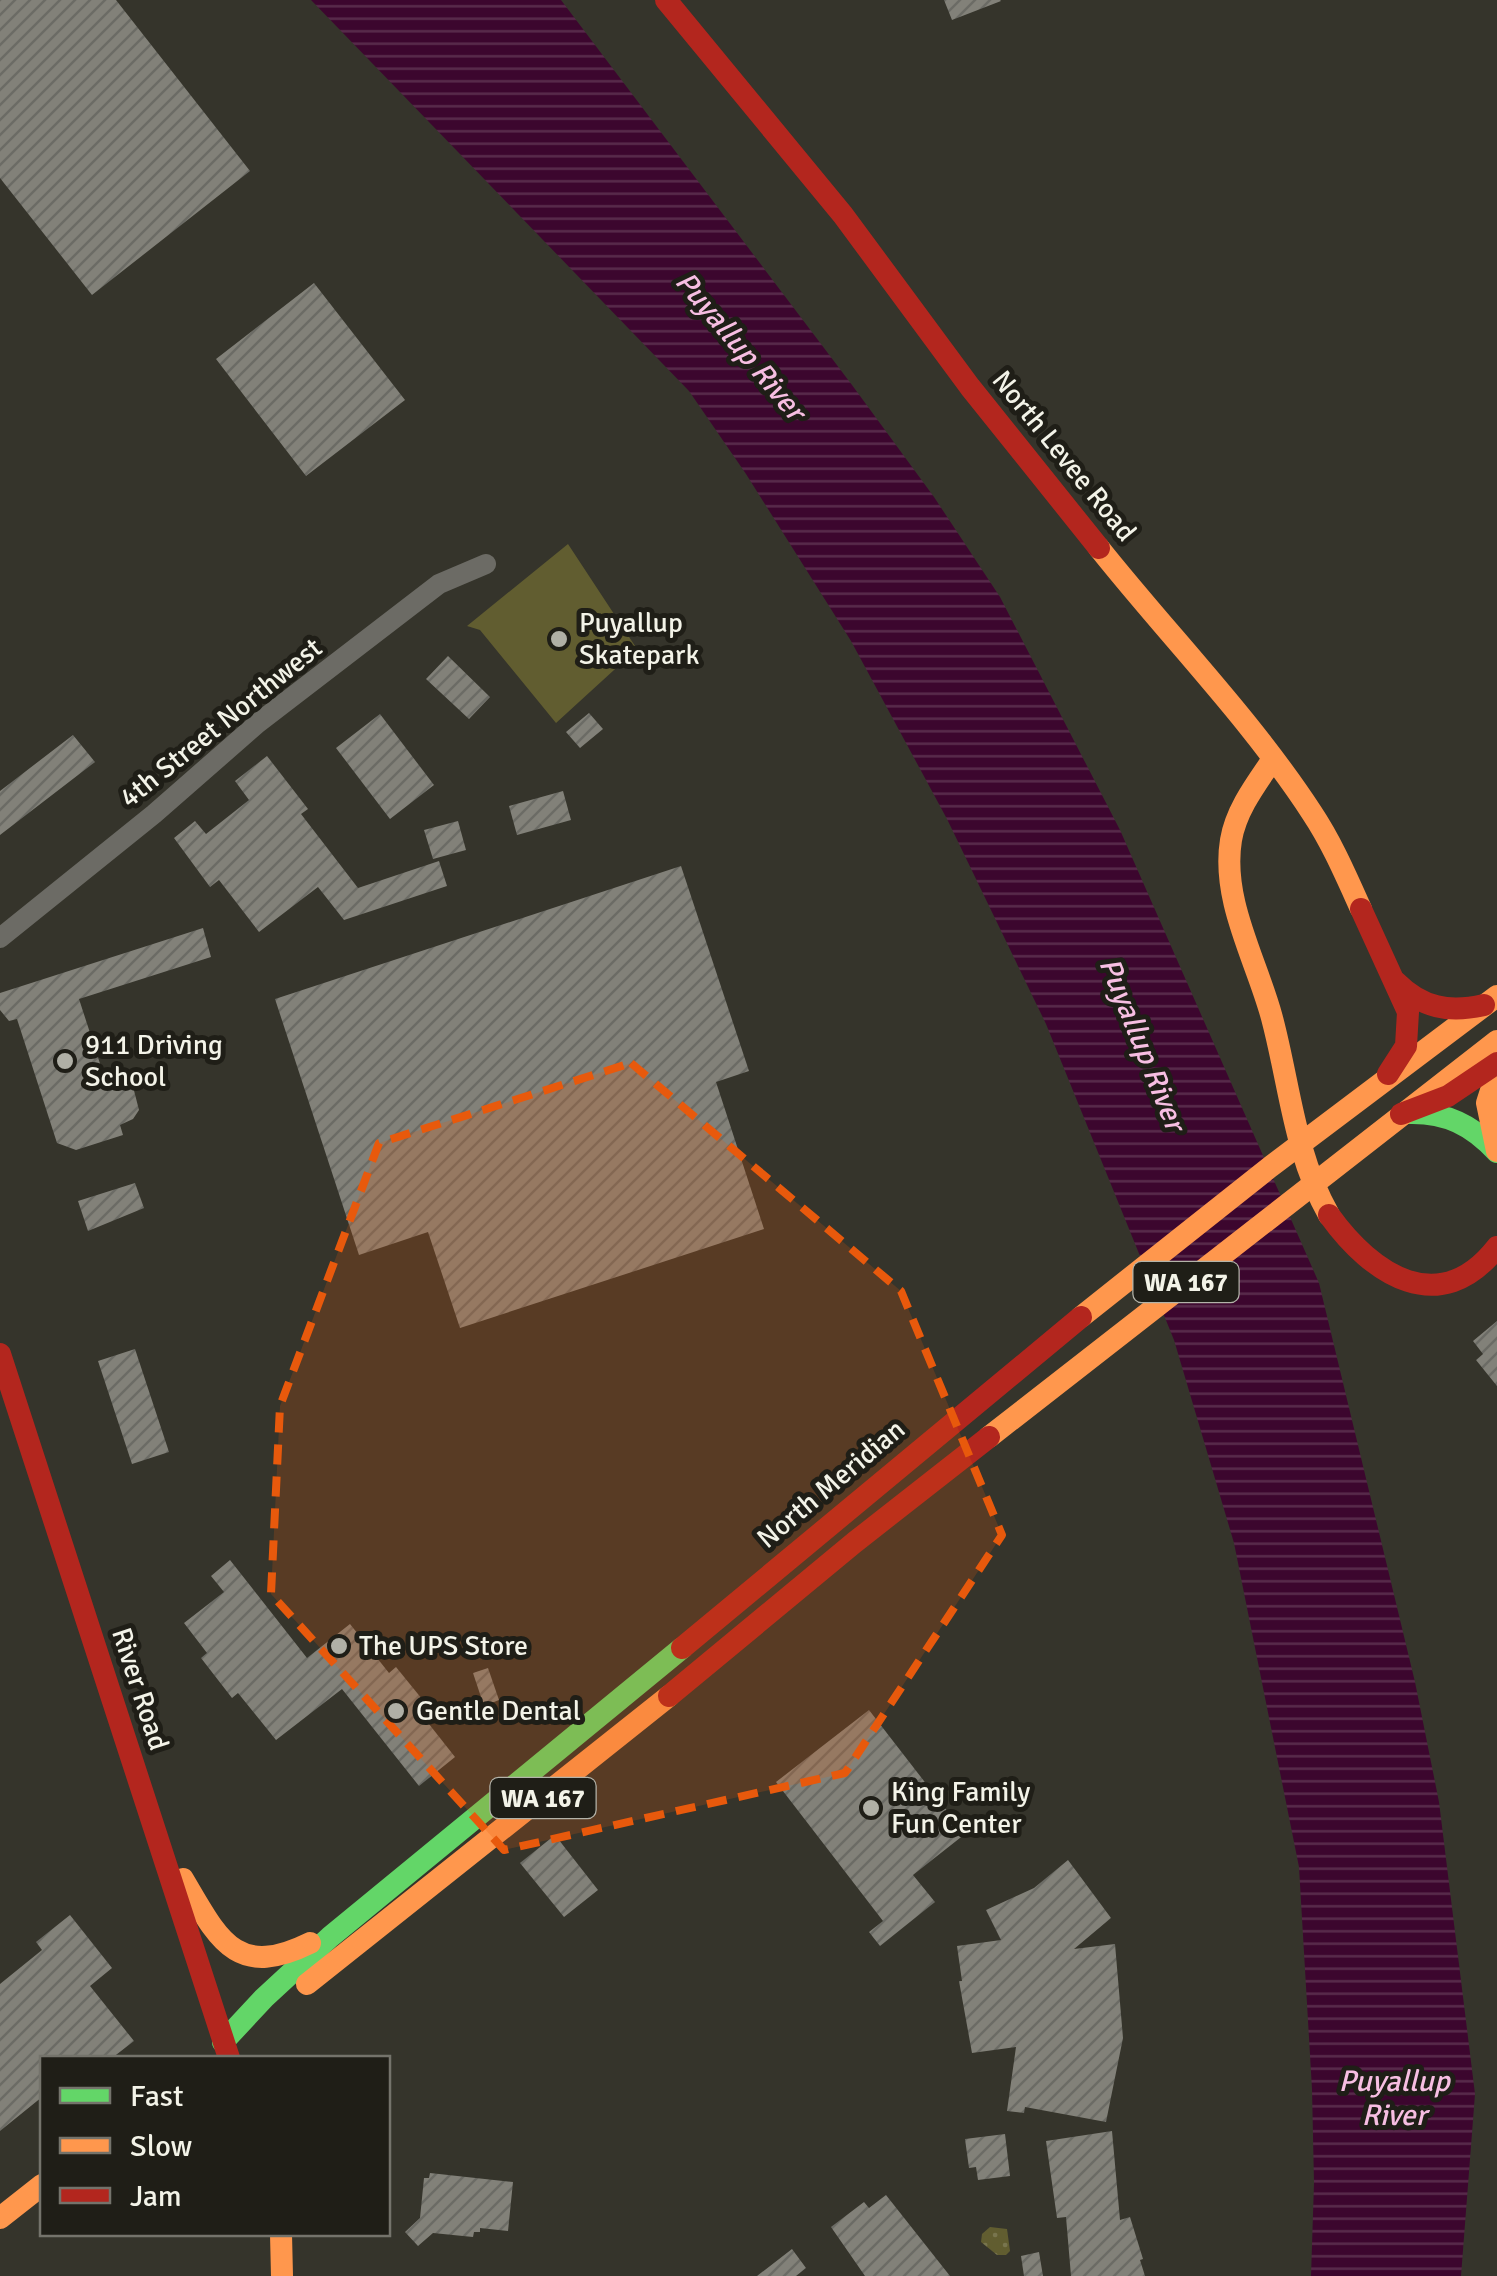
<svg xmlns="http://www.w3.org/2000/svg" width="1497" height="2276" viewBox="0 0 1497 2276" font-family="Signika,sans-serif">
<defs>
<pattern id="park-dots" width="8" height="8" patternUnits="userSpaceOnUse" patternTransform="scale(2.5)"><rect width="8" height="8" fill="#615d30"/><path d="M2 2h.1M6 6h.1" fill="none" stroke="#78754e" stroke-width="1.8" stroke-linecap="round"/></pattern>
<pattern id="water-rules" width="6" height="5" patternUnits="userSpaceOnUse" patternTransform="scale(2.5)"><rect width="6" height="5" fill="#3c062e"/><path d="M0 2.5h6" fill="none" stroke="#592b4c"/></pattern>
<pattern id="building-hatch" width="6" height="6" patternUnits="userSpaceOnUse" patternTransform="scale(2.5)"><rect width="6" height="6" fill="#828179"/><path d="M-1 1l2-2M0 6l6-6M5 7l2-2" fill="none" stroke="#6b6b65"/></pattern>
</defs>
<rect width="100%" height="100%" fill="#35342b"/>
<!-- park -->
<path fill="url(#park-dots)" d="M990,2227L1007,2229L1010,2251L1006,2255H997L981,2242L982,2234Z"/>
<!-- pitch -->
<path fill="#615d30" d="M568,544L637,649L556,723L480,630L467,626Z"/>
<!-- water -->
<path fill="url(#water-rules)" d="M311,0H561L852,385L934,497L1000,597L1120,830L1319,1283L1415,1682L1439,1802L1475,2094L1461,2276H1311L1314,2183L1312,2089L1299,1867L1234,1543L1174,1340L1046,1024L947,819L851,641L746,474L689,391Z"/>
<!-- building -->
<path fill="url(#building-hatch)" d="M0,0H116L250,171L92,295L0,178Z
M944,0H1000L1001,1L952,20Z
M314,283L405,400L306,476L216,359Z
M448,656L490,697L469,719L426,679Z
M589,713L603,729L580,748L566,732Z
M380,714L434,785L390,819L336,748Z
M73,735L95,762L0,835V791Z
M267,756L308,809L301,814L358,888L439,861L447,886L344,920L318,887L259,932L219,880L210,887L174,838L195,821L206,834L249,800L235,781Z
M563,791L571,820L517,835L509,806Z
M458,821L466,850L433,859L424,830Z
M681,866L749,1071L716,1082L764,1229L460,1328L428,1232L359,1255L275,999Z
M203,928L211,957L79,999L105,1079L129,1071L139,1110L133,1119L120,1125L123,1135L76,1150L57,1143L17,1019L9,1021L0,1010V993Z
M135,1183L144,1208L88,1231L78,1201Z
M1497,1321V1386L1476,1360L1483,1354L1473,1341Z
M135,1349L169,1452L132,1464L98,1361Z
M230,1560L307,1658L350,1624L389,1673L396,1667L422,1699L414,1705L455,1757L419,1786L342,1689L276,1740L238,1693L232,1698L201,1658L207,1653L184,1623L224,1592L211,1576Z
M488,1668L499,1700L484,1706L473,1673Z
M869,1710L965,1834L913,1875L935,1902L880,1946L869,1932L883,1921L776,1782Z
M555,1835L598,1890L564,1917L520,1863Z
M1068,1860L1111,1918L1074,1949L1115,1944L1123,2038L1106,2122L1025,2107L1024,2113L1007,2111L1016,2047L972,2053L959,1981H962L957,1946L1001,1940L986,1910L1034,1888Z
M70,1915L112,1968L90,1986L134,2041L112,2058H42V2097L0,2131V1984L42,1950L36,1942Z
M1112,2131L1120,2220L1130,2217L1143,2259L1140,2260L1145,2276H1071L1066,2217L1057,2218L1046,2141Z
M1005,2134L1010,2176L978,2180L976,2167L969,2168L965,2139Z
M430,2173L513,2182L508,2231L480,2228V2232H474L473,2237L433,2233L418,2246L405,2232L420,2218L424,2178H429Z
M886,2195L950,2276H865L831,2227L864,2202L869,2208Z
M792,2249L806,2268L796,2276H757Z
M1039,2252L1043,2276H1024L1021,2256Z"/>
<g fill="none" stroke-linecap="round" stroke-linejoin="round">
<!-- street -->
<path stroke="#6c6b65" stroke-width="20" d="M0,938L154,814L258,723L439,584L486,564"/>
<!-- fast -->
<path stroke="#63d668" stroke-width="22" d="M1409,1113C1446,1112 1472,1125 1497,1152
M223,2042L264,1998L330,1937L682,1648"/>
<!-- slow -->
<path stroke="#ff974d" stroke-width="22" d="M1099,548C1169,636 1250,718 1312,813C1332,843 1346,876 1361,909
M1273,759C1256,784 1236,810 1231,840C1221,901 1257,961 1272,1018C1290,1086 1294,1153 1329,1215
M1497,1072L1487,1103L1497,1151
M1081,1317L1270,1167L1497,996
M989,1437L1497,1041
M183,1879C218,1938 235,1980 310,1943
M307,1984L669,1696
M0,2218L42,2185
M281,2234L282,2276"/>
<!-- jam -->
<path stroke="#b3261e" stroke-width="22" d="M666,0L843,215L970,387L1099,548
M1361,909L1408,1012L1406,1046L1388,1074
M1396,982C1422,1008 1449,1013 1484,1005
M1401,1114L1448,1096L1497,1063
M1329,1215C1372,1275 1440,1320 1497,1247
M0,1354L229,2058
M682,1648L1081,1317
M669,1696L855,1542L989,1437"/>
</g>
<!-- marked area -->
<path fill="#e8590c" fill-opacity="0.2" stroke="#e8590c" stroke-width="8" stroke-dasharray="20 12" stroke-linejoin="round" d="M631,1063L901,1291L1002,1535L845,1773L504,1850L271,1594L280,1406L379,1143Z"/>
<!-- markers -->
<g fill="#b0b0a6" stroke="#1f1e17" stroke-width="4">
<circle cx="559" cy="639" r="10"/>
<circle cx="65" cy="1061" r="10"/>
<circle cx="339" cy="1646" r="10"/>
<circle cx="396" cy="1711" r="10"/>
<circle cx="871" cy="1808" r="10"/>
</g>
<g text-anchor="middle" dominant-baseline="central" stroke-width="10" stroke-linejoin="round" paint-order="stroke">
<!-- shield labels -->
<g fill="#1f1e17" stroke="#b3b3a9" stroke-width="2.5">
<rect x="1133.5" y="1262" width="105" height="40" rx="8"/>
<rect x="490.5" y="1778" width="105" height="40" rx="8"/>
</g>
<g font-size="25" font-weight="bold" fill="#f3f3e8">
<text x="1186" y="1282">WA 167</text>
<text x="543" y="1798">WA 167</text>
</g>
<!-- street labels -->
<g font-size="28" fill="#f3f3e8" stroke="#1f1e17">
<text transform="translate(1064 456) rotate(51)">North Levee Road</text>
<text transform="translate(221 723) rotate(-39)">4th Street Northwest</text>
<text transform="translate(831 1484) rotate(-40)">North Meridian</text>
<text transform="translate(140 1689) rotate(72)">River Road</text>
</g>
<!-- poi labels -->
<g font-size="28" fill="#f3f3e8" stroke="#1f1e17" text-anchor="start">
<text x="579" y="623">Puyallup<tspan x="579" dy="32">Skatepark</tspan></text>
<text x="85" y="1045">911 Driving<tspan x="85" dy="32">School</tspan></text>
<text x="359" y="1646">The UPS Store</text>
<text x="416" y="1711">Gentle Dental</text>
<text x="891" y="1792">King Family<tspan x="891" dy="32">Fun Center</tspan></text>
</g>
<!-- water labels -->
<g font-size="30" font-style="italic" fill="#f7bee2" stroke="#1f1e17">
<text transform="translate(740 346) rotate(50)">Puyallup River</text>
<text transform="translate(1142 1044) rotate(68)">Puyallup River</text>
<text x="1394" y="2081">Puyallup<tspan x="1394" dy="34">River</tspan></text>
</g>
</g>
<!-- legend -->
<rect x="40" y="2056" width="350" height="180" fill="#1f1e17" stroke="#74736b" stroke-width="2.5"/>
<rect x="60" y="2088" width="50" height="15" fill="#63d668" stroke="#74736b" stroke-width="2.5"/>
<text x="130" y="2106" font-size="30" fill="#f3f3e8">Fast</text>
<rect x="60" y="2138" width="50" height="15" fill="#ff974d" stroke="#74736b" stroke-width="2.5"/>
<text x="130" y="2156" font-size="30" fill="#f3f3e8">Slow</text>
<rect x="60" y="2188" width="50" height="15" fill="#b3261e" stroke="#74736b" stroke-width="2.5"/>
<text x="130" y="2206" font-size="30" fill="#f3f3e8">Jam</text>
</svg>
